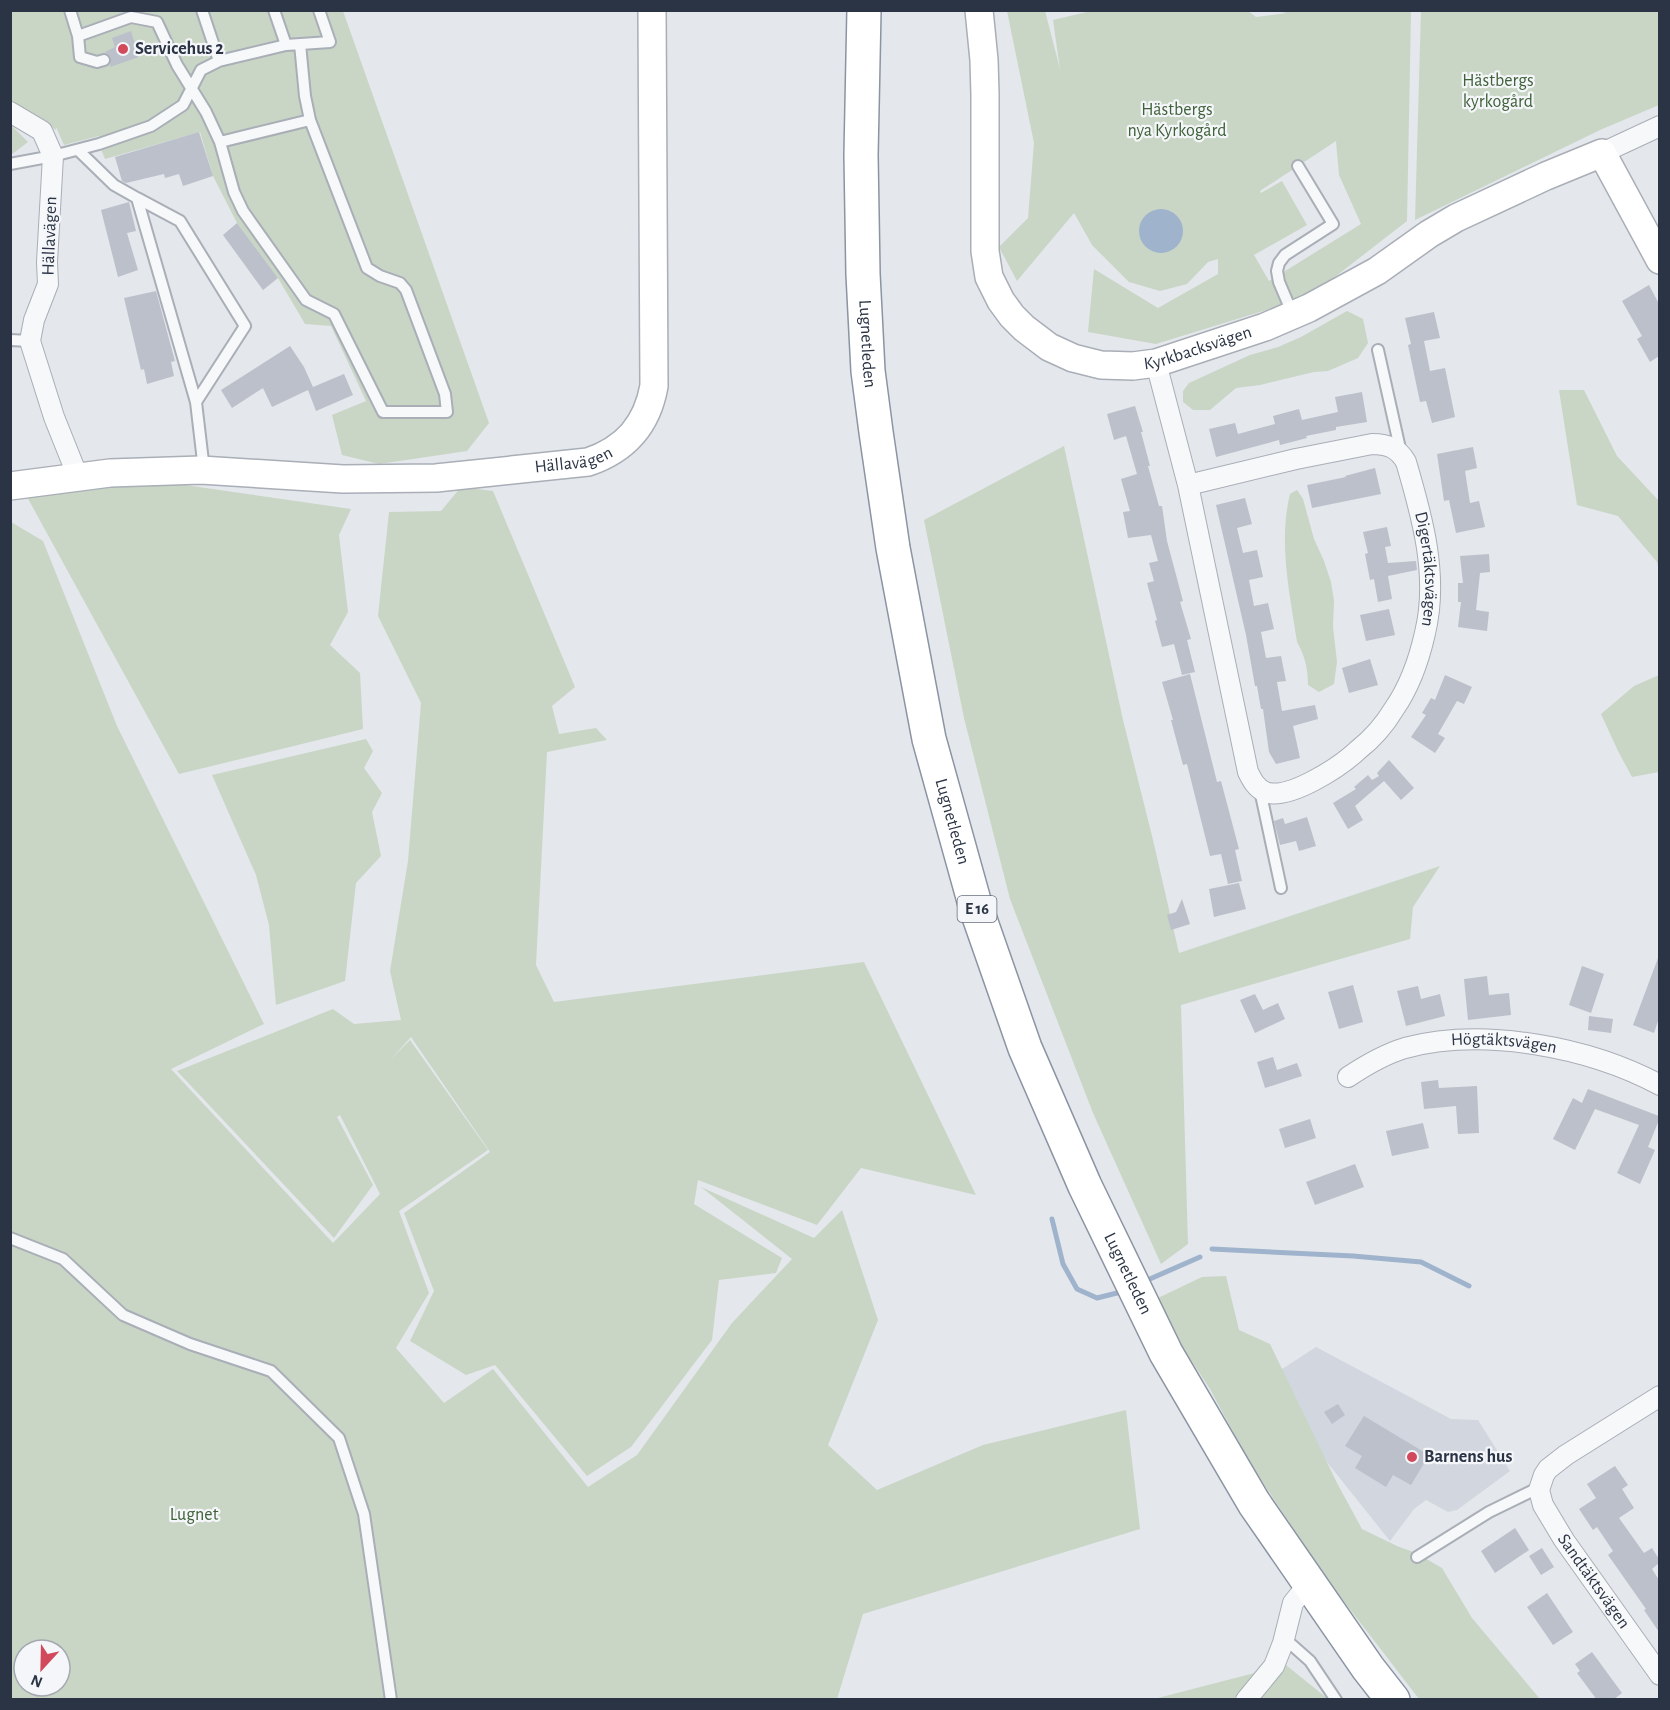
<svg xmlns="http://www.w3.org/2000/svg" width="1670" height="1710" viewBox="0 0 1670 1710" font-family="'Alegreya Sans',sans-serif">
<rect width="100%" height="100%" fill="#e4e7ec"/>
<!-- built -->
<path fill="#d2d6de" d="M1316,1347L1451,1419L1478,1420L1510,1471L1457,1510L1448,1512L1426,1500L1414,1509L1390,1541L1311,1442L1273,1375Z"/>
<!-- green -->
<path fill="#c9d6c5" fill-rule="evenodd" d="M1247,10L1256,17L1287,13L1268,10L1411,11L1407,221L1309,297L1156,344L1088,332L1094,269L1158,308L1218,274V259L1208,262L1187,284L1160,291L1129,282L1092,245L1074,213L1017,281L999,247L1028,218L1034,143L1007,11H1045L1060,69L1053,20L1091,11ZM1336,141L1339,175L1361,224L1269,281L1254,255L1307,225L1282,181L1261,193L1260,191Z
M10,11H343L489,423L467,451L379,464L342,455L332,415L366,401L331,326L305,324L278,278L237,223L213,176L200,132L105,159L99,144V136L64,145L56,127V130L11,102Z
M1421,11H1659V105L1600,130L1415,220Z
M11,125L28,142L11,155H10Z
M1347,311L1363,319L1368,343L1358,358L1328,371L1314,372L1260,385L1236,388L1210,410H1193L1183,402V391L1189,383L1250,355L1278,347L1301,337Z
M1559,390H1584L1617,456L1659,501V570L1657,562L1618,516L1577,505Z
M1064,446L1123,720L1153,840L1179,953L1440,866L1413,907L1410,939L1181,1005L1188,1244L1161,1264L1093,1113L1010,899L964,718L924,520Z
M164,482L351,509L339,535L348,612L330,645L360,673L363,729L179,774L26,495Z
M461,487L493,491L575,687L552,706L559,734L596,728L607,740L547,752L536,965L554,1002L864,962L976,1195L861,1168L817,1225L698,1180L694,1204L782,1258L776,1273L719,1280L712,1340L631,1447L587,1476L495,1365L466,1375L410,1341L434,1291L404,1213L490,1152L411,1037L390,1060L410,1040L488,1150L399,1211L429,1293L396,1348L444,1403L493,1369L588,1487L637,1455L732,1323L792,1259L701,1187L814,1238L842,1210L878,1320L828,1445L877,1490L983,1445L1126,1410L1140,1529L863,1614L837,1699L11,1700V522L43,541L117,726L264,1024L171,1069L333,1243L380,1194L340,1115L337,1117L373,1185L334,1238L177,1071L333,1009L354,1024L401,1020L390,971L408,861L421,703L378,616L389,512L441,511ZM24,1650H60V1686H24Z
M1297,490L1303,499L1314,539L1324,561L1331,582L1334,601L1333,627L1337,662L1334,684L1319,692L1308,685C1308,669 1305,656 1297,642C1290,594 1278,543 1290,494Z
M1659,675V772L1632,777L1618,751L1601,714L1634,686Z
M366,739L373,751L364,768L382,793L372,812L381,856L356,883L345,981L276,1005L269,925L256,875L212,775Z
M1226,1276L1239,1330L1270,1344L1337,1483L1362,1529L1397,1546L1416,1553L1442,1568L1472,1618L1540,1699H1419L1329,1582L1248,1460L1210,1389L1162,1316L1158,1298L1202,1277Z
M1286,1665L1328,1699L1150,1700Z"/>
<!-- water -->
<path fill="#9fb4cc" d="M1139 231a22 22 0 1 1 44 0a22 22 0 1 1-44 0Z"/>
<g fill="none" stroke-linecap="round" stroke-linejoin="round">
<!-- stream -->
<path stroke="#9fb4cc" stroke-width="5" d="M1052,1219L1063,1264L1077,1289L1097,1298L1121,1292
M1212,1249L1353,1256L1421,1262L1469,1286
M1143,1282L1200,1257"/>
</g>
<!-- building -->
<path fill="#bbc0ca" d="M131,31L139,57L110,67L111,57L105,52L115,47L112,38Z
M199,132L213,176L183,186L179,174L165,178L164,174L126,183L122,181L115,157Z
M129,202L136,231L127,233L138,270L118,277L101,210Z
M237,223L278,278L263,290L223,235Z
M1649,285L1659,304V356L1650,362L1637,339L1642,336L1622,301Z
M156,291L175,361L171,362L174,376L147,384L144,369L141,370L124,298Z
M1434,312L1440,338L1424,341L1430,371L1445,368L1455,417L1432,423L1426,401L1420,402L1408,345L1411,344L1405,318Z
M290,346L304,367L313,387L344,374L353,395L316,411L308,390L272,407L263,388L232,408L221,390Z
M1362,392L1367,422L1336,427V430L1306,436L1307,438L1280,445L1279,440L1216,457L1209,429L1235,423L1238,434L1275,424L1273,416L1299,409L1302,420L1338,412L1335,397Z
M1135,406L1143,432H1141L1150,466H1148L1159,506H1162L1167,541L1183,601L1180,602L1191,639L1187,640L1195,672L1182,675L1174,644L1162,647L1155,621L1157,620L1147,583L1154,581L1149,563L1158,561L1151,535L1128,538L1123,512L1130,511L1121,479L1137,474L1126,436L1114,440L1107,414Z
M1473,447L1477,468L1465,471L1470,503L1479,501L1485,527L1456,533L1449,500L1444,501L1437,454Z
M1375,468L1381,494L1312,508L1307,485L1346,477L1345,476Z
M1245,498L1252,524L1237,528L1243,553L1257,550L1263,577L1249,580L1254,606L1268,603L1274,629L1261,632L1266,658L1281,656L1286,681L1277,682L1282,711L1315,705L1318,719L1293,726L1300,758L1276,764L1269,752L1263,709H1261L1257,686H1255L1246,635L1216,505Z
M1387,527L1391,546L1385,547L1388,563L1416,561L1417,570L1388,576L1392,599L1378,602L1374,579L1370,580L1365,554L1368,553L1363,532Z
M1489,554L1490,572L1480,573L1476,610L1489,612L1487,631L1458,627L1461,602H1458V583H1463L1460,556Z
M1389,609L1395,635L1366,641L1360,615Z
M1370,659L1378,685L1349,693L1342,668Z
M1190,674L1217,782L1221,781L1239,849L1235,850L1242,881L1228,884L1221,854L1210,856L1187,764L1183,765L1171,720H1173L1162,682Z
M1445,675L1472,687L1464,704L1457,701L1438,734L1445,738L1435,753L1411,737L1426,715L1422,713L1431,698L1435,700Z
M1389,760L1414,788L1401,800L1384,781L1355,806L1363,820L1348,829L1333,803L1356,789L1354,787L1368,775L1372,780L1379,776L1377,773Z
M1307,817L1316,846L1299,851L1296,841L1280,845L1274,821L1283,818L1285,824Z
M1239,883L1246,909L1214,917L1209,889Z
M1182,899L1190,924L1171,930L1167,915L1176,912Z
M1658,958H1659V1018L1654,1033L1633,1025Z
M1582,966L1604,974L1591,1013L1569,1005Z
M1487,976L1489,995L1509,993L1511,1015L1468,1020L1464,979Z
M1353,985L1363,1022L1339,1029L1328,992Z
M1418,986L1421,999L1440,994L1445,1016L1406,1026L1397,991Z
M1255,994L1263,1010L1278,1003L1285,1019L1255,1033L1240,1000Z
M1589,1016L1613,1019L1611,1033L1588,1030Z
M1273,1057L1277,1070L1297,1063L1302,1076L1265,1088L1257,1062Z
M1438,1080L1439,1088L1477,1086L1479,1133L1458,1134L1456,1106L1424,1109L1421,1082Z
M1588,1089L1659,1116V1120L1648,1147L1655,1150L1640,1184L1617,1173L1639,1125L1595,1109L1575,1150L1553,1139L1573,1098L1582,1103Z
M1310,1119L1316,1138L1285,1148L1279,1129Z
M1423,1123L1429,1148L1392,1156L1386,1131Z
M1355,1164L1364,1187L1315,1205L1306,1182Z
M1338,1404L1345,1415L1332,1424L1324,1412Z
M1364,1416L1429,1455L1411,1485L1393,1475L1386,1487L1355,1468L1362,1456L1345,1446Z
M1615,1466L1628,1485L1622,1489L1634,1508L1619,1518L1644,1553L1652,1548L1659,1559V1563L1652,1569L1659,1580V1632L1644,1610L1646,1609L1608,1555L1613,1551L1597,1527L1593,1530L1579,1509L1596,1498L1587,1484Z
M1515,1528L1529,1550L1495,1573L1481,1551Z
M1542,1548L1554,1567L1541,1575L1529,1556Z
M1547,1593L1573,1632L1553,1645L1527,1607Z
M1592,1652L1622,1693L1613,1700H1597L1577,1673L1580,1671L1575,1664Z"/>
<g fill="none" stroke-linecap="round" stroke-linejoin="round">
<!-- lane casing -->
<g stroke="#a9aeb7" stroke-width="14">
<path id="lane" d="M70,10L78,36L80,57L97,62L104,60
M202,10L219,61
M274,10L286,45
M78,36L131,17L157,22L177,65L206,112L220,142L234,192L243,211L306,300L334,314L383,412H447L445,394L406,290L400,283L380,276L367,268L310,120L305,96L300,44
M220,142L310,120
M78,150L114,185L137,198L196,402L204,470
M10,164L53,156L99,144L151,126L183,105L201,70L219,61L286,45L330,42L319,10
M137,198L180,221L245,326L196,402
M1293,315L1279,282L1277,271L1279,263L1285,255L1333,224L1298,166
M10,340L30,341
M1378,350L1401,453
M1260,790L1281,888
M10,1238L63,1259L123,1315L190,1344L271,1371L339,1438L364,1514L391,1700
M1417,1557L1489,1512L1540,1487
M1284,1638L1310,1661L1336,1700"/>
</g>
<!-- street casing -->
<g stroke="#a9aeb7" stroke-width="22">
<g id="street">
<path d="M10,112L42,131L53,156L47,262L48,284L34,320L30,341L54,417L78,477"/>
<path d="M1602,153L1660,126"/>
<path id="s1" d="M1156,363L1188,485L1296,459L1372,444C1388,444 1398,448 1406,462C1422,516 1439,576 1425,633C1419,660 1410,686 1394,709C1385,724 1372,739 1358,750C1341,766 1289,801 1265,792C1256,788 1252,780 1248,772L1188,485"/>
<path id="s2" d="M1348,1077C1366,1065 1385,1054 1405,1048C1484,1027 1589,1047 1660,1085"/>
<path id="s3" d="M1660,1396L1566,1455L1548,1469L1544,1475L1539,1490L1543,1505L1564,1540L1660,1675"/>
<path d="M1246,1700L1274,1666L1283,1643L1293,1603L1309,1583"/>
</g>
</g>
<!-- secondary casing -->
<g stroke="#a9aeb7" stroke-width="30">
<g id="secondary">
<path id="s4" d="M979,10L984,60L985,94V251L989,277L1001,301L1012,316L1024,328L1049,347L1073,358L1101,365L1133,366L1156,363L1265,327L1309,308L1377,271L1429,234L1456,218L1546,176L1602,153L1660,260"/>
<path id="s5" d="M10,486L110,473L201,470L343,479L436,478L588,462C626,449 647,425 654,386L652,10"/>
</g>
</g>
<!-- highway casing -->
<g stroke="#8b94a3" stroke-width="36">
<g id="highway">
<path id="s6" d="M864,10L861,155L863,274L868,371L876,432L893,548L929,739L976,908L1025,1048L1085,1186L1166,1353L1254,1503L1368,1668L1393,1700"/>
</g>
</g>
<!-- lane -->
<use href="#lane" stroke="#f7f8fa" stroke-width="10"/>
<!-- street -->
<use href="#street" stroke="#f7f8fa" stroke-width="20"/>
<!-- secondary -->
<use href="#secondary" stroke="#fff" stroke-width="27"/>
<!-- highway -->
<use href="#highway" stroke="#fff" stroke-width="33"/>
</g>
<!-- markers -->
<g fill="#d1495b" stroke="#f4f6f9" stroke-width="2">
<circle cx="123" cy="49" r="6"/>
<circle cx="1412" cy="1457" r="6"/>
</g>
<g text-anchor="middle" dominant-baseline="central" stroke-width="4.5" stroke-linejoin="round" paint-order="stroke">
<!-- shield labels -->
<rect fill="#f4f6f9" stroke="#676e7b" stroke-width="1.5" x="957.5" y="896" width="39" height="26" rx="4.5"/>
<g font-size="16" font-weight="bold" fill="#2b3445">
<text x="977" y="909">E 16</text>
</g>
<!-- poi labels -->
<g font-size="18" font-weight="bold" fill="#2b3445" stroke="#f4f6f9" text-anchor="start">
<text x="135" y="49">Servicehus 2</text>
<text x="1424" y="1457">Barnens hus</text>
</g>
<!-- park labels -->
<g font-size="18" fill="#3f6138" stroke="#f4f6f9">
<text x="1498" y="81">Hästbergs<tspan x="1498" dy="21">kyrkogård</tspan></text>
<text x="1177" y="110">Hästbergs<tspan x="1177" dy="21">nya Kyrkogård</tspan></text>
<text x="194" y="1515">Lugnet</text>
</g>
<!-- street labels -->
<g font-size="18" fill="#2b3445" stroke="#f4f6f9">
<text transform="translate(50 236) rotate(-88)">Hällavägen</text>
<text stroke="none"><textPath href="#s6" startOffset="334">Lugnetleden</textPath></text>
<text stroke="none"><textPath href="#s4" startOffset="516">Kyrkbacksvägen</textPath></text>
<text stroke="none"><textPath href="#s5" startOffset="566">Hällavägen</textPath></text>
<text stroke="none"><textPath href="#s1" startOffset="465">Digertäktsvägen</textPath></text>
<text stroke="none"><textPath href="#s6" startOffset="820">Lugnetleden</textPath></text>
<text stroke="none"><textPath href="#s2" startOffset="164">Högtäktsvägen</textPath></text>
<text stroke="none"><textPath href="#s6" startOffset="1306">Lugnetleden</textPath></text>
<text stroke="none"><textPath href="#s3" startOffset="264">Sandtäktsvägen</textPath></text>
</g>
</g>
<!-- border -->
<rect width="1670" height="1710" fill="none" stroke="#2b3445" stroke-width="24"/>
<!-- north arrow -->
<g transform="translate(42 1668) rotate(202)"><circle r="28" fill="#f4f6f9" stroke="#a4a8b1" stroke-width="1.5"/>
<path d="M0-4.5L10 22L0 15L-10 22Z" fill="#d1495b"/>
<text y="-9" font-size="16" font-weight="bold" text-anchor="middle" fill="#2b3445">N</text>
</g>
</svg>
